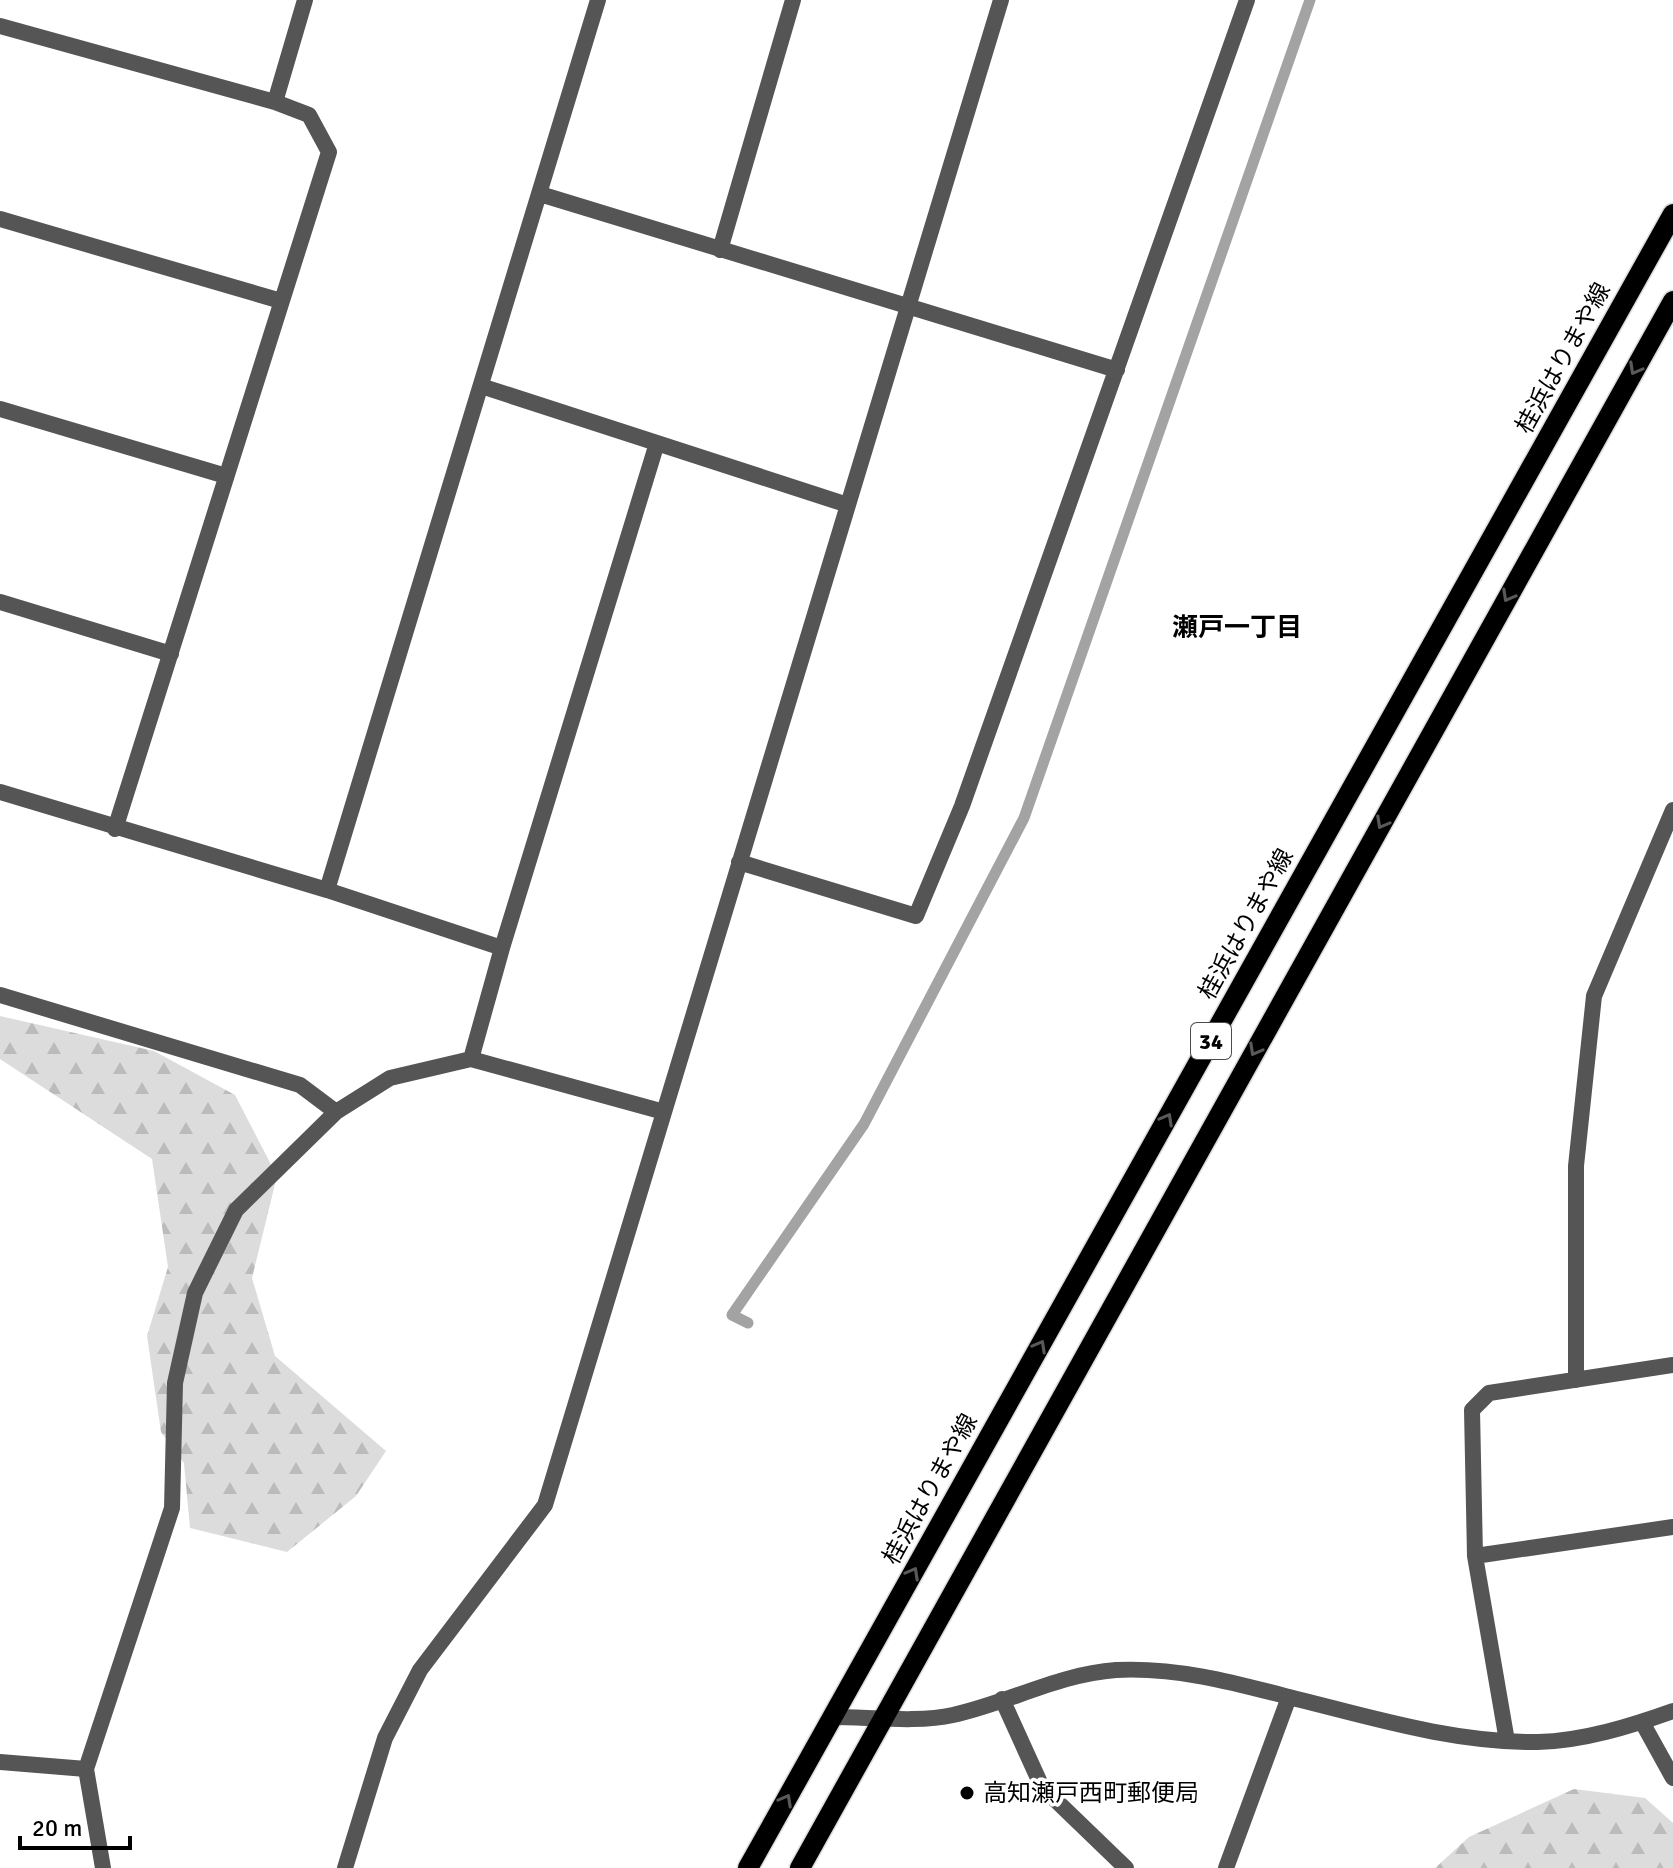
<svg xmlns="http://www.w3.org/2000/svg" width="1673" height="1868" viewBox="0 0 1673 1868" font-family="Signika,'Noto Sans JP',sans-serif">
<defs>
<pattern id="forest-firs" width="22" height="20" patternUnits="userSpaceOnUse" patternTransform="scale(2)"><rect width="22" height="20" fill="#dcdcdc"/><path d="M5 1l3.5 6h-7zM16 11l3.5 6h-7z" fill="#bbb"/></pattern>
</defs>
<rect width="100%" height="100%" fill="#fff"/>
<!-- forest -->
<path fill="url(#forest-firs)" d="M0,1016L154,1051L235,1095L277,1176L252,1278L275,1356L386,1451L356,1496L287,1552L190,1528L184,1463L161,1432L147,1336L168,1267L152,1159L0,1059Z
M1574,1789L1645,1798L1673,1823V1868H1435L1469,1837Z"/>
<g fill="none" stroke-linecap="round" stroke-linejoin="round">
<!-- stream -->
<path stroke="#a3a3a3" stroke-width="11" d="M748,1323L732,1315L864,1124L1024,818L1310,0"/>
<!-- primary casing -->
<g stroke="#dbdbdb" stroke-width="23">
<path id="primary" d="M748,1868L1673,214
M800,1868L1673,301"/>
</g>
<!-- minor -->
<path stroke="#555" stroke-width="16" d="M0,26L275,102L309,115L329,152L115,829
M275,102L305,0
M540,194L1117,370
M0,219L281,301
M720,250L793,0
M481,386L845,504
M0,409L226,476
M0,602L171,654
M0,792L327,890L502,948L471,1059
M739,862L916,916L962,806L1247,0
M327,890L598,0
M502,948L657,443
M0,995L300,1085L336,1112
M1576,1380V1166L1594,996L1673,810
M1475,1556L1673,1527
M1002,1699L1042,1787L1126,1868
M833,1717C869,1717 919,1723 953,1715C1008,1703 1059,1674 1116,1670C1176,1667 1232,1682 1289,1697C1370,1717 1453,1743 1538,1742C1583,1741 1631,1726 1673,1711
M1642,1722L1673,1778
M1507,1741L1475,1556L1472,1410L1489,1393L1673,1365
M0,1762L86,1769
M103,1868L86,1769L172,1508L175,1383L195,1293L236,1210L336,1112L390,1078L471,1059L664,1112
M345,1868L385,1738L420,1670L545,1505L1001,0
M1226,1868L1289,1697"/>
<!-- primary -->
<use href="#primary" stroke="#000" stroke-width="20"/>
</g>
<!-- one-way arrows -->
<defs><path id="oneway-chevron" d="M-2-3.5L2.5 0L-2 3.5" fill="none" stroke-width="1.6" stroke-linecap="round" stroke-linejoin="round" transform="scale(2)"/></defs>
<g stroke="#595959">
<use href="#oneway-chevron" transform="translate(1635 369) rotate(119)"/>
<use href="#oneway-chevron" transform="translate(1508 596) rotate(119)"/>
<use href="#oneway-chevron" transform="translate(1382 823) rotate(119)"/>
<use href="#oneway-chevron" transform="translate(1255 1050) rotate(119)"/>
<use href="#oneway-chevron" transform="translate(1167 1119) rotate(-61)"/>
<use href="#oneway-chevron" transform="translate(1040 1346) rotate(-61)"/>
<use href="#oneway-chevron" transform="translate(913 1573) rotate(-61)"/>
<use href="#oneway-chevron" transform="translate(786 1800) rotate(-61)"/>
</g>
<!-- markers -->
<circle fill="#000" stroke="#fff" stroke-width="3" cx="967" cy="1793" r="8"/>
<g text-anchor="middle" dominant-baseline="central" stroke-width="7" stroke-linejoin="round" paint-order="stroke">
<!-- shield labels -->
<rect fill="#fff" stroke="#4c4c4c" stroke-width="2" x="1191" y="1023" width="40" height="36" rx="6"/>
<g font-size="22" font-weight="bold" fill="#000">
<text x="1211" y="1041">34</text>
</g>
<!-- street labels -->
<g font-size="24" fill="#000" stroke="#fff">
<text transform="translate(1563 358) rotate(-61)">桂浜はりまや線</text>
<text transform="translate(1246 924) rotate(-61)">桂浜はりまや線</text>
<text transform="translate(930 1489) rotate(-61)">桂浜はりまや線</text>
</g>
<!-- poi labels -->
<g font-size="24" fill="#000" stroke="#fff" text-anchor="start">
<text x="983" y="1793">高知瀬戸西町郵便局</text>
</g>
<!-- neighbourhood labels -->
<g font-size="26" font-weight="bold" fill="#000" stroke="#fff">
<text x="1237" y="628">瀬戸一丁目</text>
</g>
</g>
<!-- scale -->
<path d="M20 1836v12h110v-12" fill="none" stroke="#000000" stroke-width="4"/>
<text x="32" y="1836" font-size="24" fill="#000000" stroke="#ffffff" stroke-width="6" paint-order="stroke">20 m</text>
</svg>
